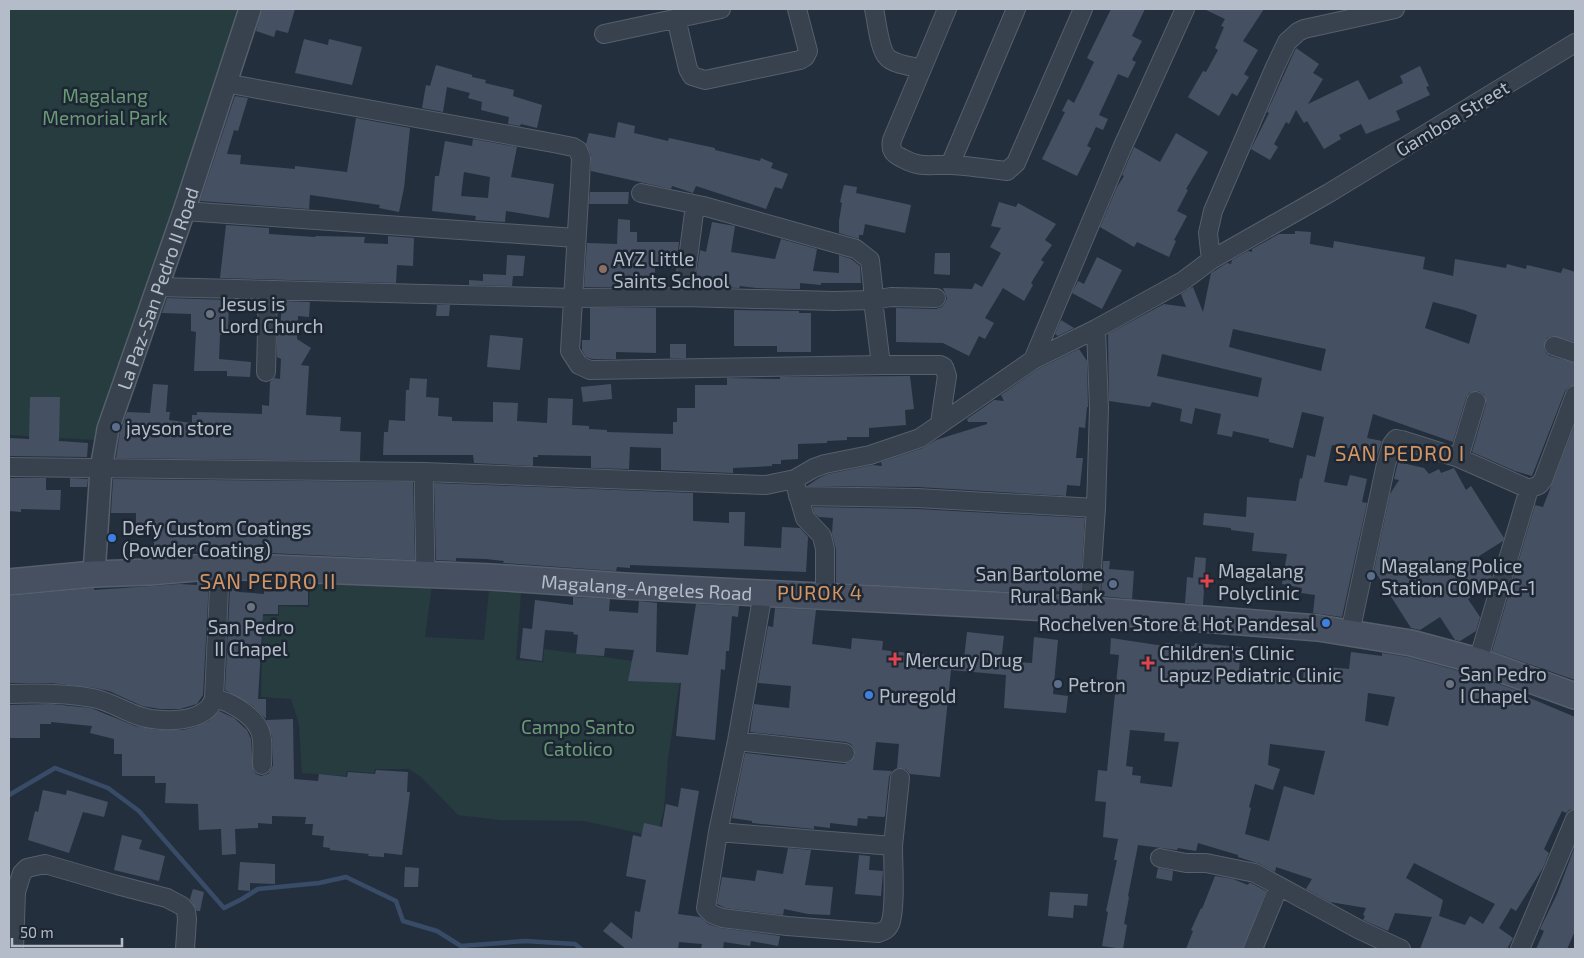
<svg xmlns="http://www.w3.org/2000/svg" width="1584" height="958" viewBox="0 0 1584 958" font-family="'Exo 2',sans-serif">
<rect width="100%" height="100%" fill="#242f3e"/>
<!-- green -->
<path fill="#263c3f" d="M9,9H240L95,440L9,435Z
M310,582L432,586L425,637L484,640L489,590L521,593L516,660L543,662L544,649L678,667L680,679L668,759L664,809L657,837L584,821L499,820L458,815L421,777L409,769H375L374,773L347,771L346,776L302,773L299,724L291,699L261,697L263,616H279V606L309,607Z"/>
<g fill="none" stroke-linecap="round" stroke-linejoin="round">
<!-- stream -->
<path stroke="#394c67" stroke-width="4.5" d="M9,795L55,768L108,788L139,811L224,908L242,899L258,889L319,883L346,877L396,901L403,921L437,931L461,946L525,941L575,944L581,949"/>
</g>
<!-- building -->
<path fill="#455162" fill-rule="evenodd" d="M262,9H295L288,33L276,30L274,37L256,31Z
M1111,9H1145L1132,36L1142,41L1132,60L1136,62L1128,78L1118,74L1099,115L1108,119L1103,130L1096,127L1087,146L1091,148L1077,176L1042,159L1065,112L1062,111L1068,99L1074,103L1094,62L1087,58Z
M1204,9H1264L1243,41L1258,50L1244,74L1249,77L1237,96L1232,93L1219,116L1188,97L1203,71L1206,72L1218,50L1215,48L1224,27L1221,26L1225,19Z
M304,39L328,45L329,39L362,47L352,85L295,73Z
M1296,48L1319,64L1313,73L1323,79L1308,104L1358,80L1369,100L1403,83L1400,76L1420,66L1429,86L1426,87L1430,95L1396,111L1400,120L1366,134L1361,124L1339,135L1341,139L1324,149L1307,121L1304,123L1296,110L1289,124L1286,122L1274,144L1278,147L1270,160L1251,149L1269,113L1267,112Z
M436,65L472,75V77L486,80L485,83L514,90L513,96L542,105L537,128L521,124L520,126L508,124L509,117L481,110L482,102L468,98L470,93L447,87L443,112L422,108L426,85L430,86Z
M235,96L248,98L238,131L234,130L227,154L241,155L240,164L295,169V166L347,172L356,118L410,128L404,188L399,212L379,208L380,205L310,195L309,209L200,201Z
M618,122L635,126L634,133L668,141L669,138L715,148V150L760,161L761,158L773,163L771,168L788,174L782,189L775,187L766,209L696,186L693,193L672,186L671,189L591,171V155L586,144L589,133L615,138Z
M1176,133L1208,152L1186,189L1188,190L1177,211L1187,216L1174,240L1176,241L1169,257L1137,242L1134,247L1100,227L1117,187L1124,176L1122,175L1134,147L1160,162Z
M473,139L517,147L511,177L554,184L549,218L506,211L505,222L475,220L476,216L432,211L435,176H439L445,141L472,146ZM464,172L490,177L488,198L461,196Z
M844,185L857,187L856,193L911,205L905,233L865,224L863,235H859V239L839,233V221L842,203L840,202Z
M590,192H629L628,204H589Z
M999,202L1016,207L1018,203L1056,224L1045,240L1052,245L1041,260L1044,262L1031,283L1033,285L1024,301L1003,288L985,318L994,323L985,339L979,336L969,356L943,343L896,342V308L936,309L942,307L945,303L947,298L943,288L972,289L975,283L982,287L1001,253L990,247L1001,228L991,226Z
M618,219L630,220V232H637V242H679L676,268H655V287H584L587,243L617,244Z
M712,222L735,226L731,252L775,259L781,239L817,249L813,271L839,273V255L851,259L860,266L861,283H821V285L800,283V289L756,288L740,286L739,288L714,287L695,284L700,250L706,252Z
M226,225L269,228V234L315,237L316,236L365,237L364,243L388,244V236L414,238L413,266L397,265L396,283L220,278Z
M1295,231L1311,232L1310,244L1333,248L1334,241L1425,257L1423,269L1453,276L1455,259L1506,268L1507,264L1526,269L1527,265L1561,273L1563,268L1575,272V342L1552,336L1547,338L1544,348L1546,353L1550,356L1575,363V385L1569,387L1565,391L1532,476L1515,471L1472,452L1486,404L1484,394L1479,391L1469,393L1466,398L1453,442L1373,414L1367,438L1382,441L1377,456L1361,452L1362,451L1332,445L1324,482L1347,486L1350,475L1367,479L1362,502L1367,503L1342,617L1313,613L1315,595L1301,593L1302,588L1282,584L1287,554L1252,551L1254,533L1231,530V528L1203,525L1204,513L1246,517L1247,497L1296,501L1300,478L1302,479L1307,455L1315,457L1324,417L1302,412L1293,448L1269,442V439L1233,431L1232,437L1217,434L1221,414L1195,408L1192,424L1180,421L1182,409L1152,402L1150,407L1109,401L1108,334L1164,304L1186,307L1181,294L1193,287L1203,312L1211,273L1227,263L1231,264L1232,260L1248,251L1252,252V249L1279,234H1295ZM1433,302L1464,310L1477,315L1469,344L1425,328ZM1233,329L1326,349L1321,371L1229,347ZM1162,354L1262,378L1258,397L1157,376Z
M935,253H950V275L934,274Z
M507,255L525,256L523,276H513L512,286L469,285V280L483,281V274L506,275Z
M1097,257L1122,270L1102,309L1072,293L1078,281L1084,284Z
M167,298L229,300L228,335H220L219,359L251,362L250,377L227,376V371H194L196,332L191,331V314L162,313Z
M282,301L310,302L309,317L298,316L297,339L311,348L301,365L309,366L306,415L341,417L340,431L361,432L360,461L116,458L120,432L127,412L150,413L153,384L168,385L166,412H170L169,420L192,423V415H197V412L262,414V405L269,406L270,382L274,378L280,379L281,359L277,357V337L280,332Z
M437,305H450L449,316H436Z
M590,308H656V353L616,352V359H592L586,357L582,350V340H590Z
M734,310L799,311V313H811V352H777V346H734Z
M1061,320L1074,328L1058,336L1055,334Z
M490,335L523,338L520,370L487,367Z
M670,344H686V358H670Z
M1079,349L1087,361L1088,407H1087L1085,428L1079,427L1076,458H1083L1080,486L1067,485L1066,496L918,487L807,486L819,478L828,474L872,465L882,466L881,462L923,448L936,440L987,424V422H968L967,419L994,400L1004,401L1001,395L1038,369Z
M910,376L914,409L905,410L906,425L869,428V437H847V440L827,441V443L798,444V459L781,460V464H772V466L733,468V473L661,470V448L630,447L629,469L591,468V456L538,455V457H533V466L474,463L473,455H383L384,432H388L389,420L405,421L406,390H409L410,378L427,379L426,397L439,398L438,416L452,417V421L493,422V402L518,403L517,421L547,423L548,398L573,399L572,425L589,426V429L607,430V432L673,434V422H677V408H695V385H727V378L780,379V377Z
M611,384L612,399L583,402L581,387Z
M30,397H60L59,441L88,443L87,457L9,456V438L29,439Z
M1575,424V680L1492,651L1535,505L1543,507Z
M1398,462L1424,468L1429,474L1439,469L1441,473L1454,468L1466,490L1471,486L1504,538L1503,541L1479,556L1492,577L1489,586L1468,599L1480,617L1476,631L1460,641L1455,640L1440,617L1420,630L1411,628L1374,570L1390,494L1399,480L1394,479Z
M9,478H46V490H61L60,510L21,509V512L9,511Z
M70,478L88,479L87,487H70Z
M113,479L413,482L415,560L251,552L186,551V554L154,553V526H136V513H111Z
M434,483L693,493V521L729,523V512H745L744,546L781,548L782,527L800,528L808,537L806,572L630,565V568L617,567L616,571L503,563L504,561L486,559L456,558V561L436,560Z
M813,507L917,509L1085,518L1080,593L1055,591V594L836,583V549L832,534L833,518L819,517L814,513Z
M1195,557L1206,558L1203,605L1185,603L1187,577L1193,578Z
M1103,561H1110L1109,569L1134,571L1132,599L1101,596Z
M209,581L203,695L197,704L180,709H160L142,706L109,691L95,688L51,683H9V596L94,588V590L179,584L197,585V582Z
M230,588H239V592L264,594V589L308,590V605H278V614H263L258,699H266V719L252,705L225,690Z
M573,597L610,599L609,611L638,613L639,601L657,603L656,652L688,655L696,604L739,606L738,617L732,616L729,651H726L725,670L721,669L715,740L676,736L681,683L628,681L634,650L605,648L604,656L576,654L578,635L573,634L574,632L545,630L542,661L520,658L523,628L532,629L535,600L573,605Z
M775,608L816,610L812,644L851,649L852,638L883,641L882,650L964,659L967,632L1004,636L1001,661L1032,663L1034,637L1058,640L1053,694L1068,696L1066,713L1004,708L1006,675L951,670L940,777L910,774L906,769L897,768L899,744L876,742L873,770L892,771L889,777L885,816L884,817L868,816L867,819L858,818L857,826L830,823V828L814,826V829L752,823V821L732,818L745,753L844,764L850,762L855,755L854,748L851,744L846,742L750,732L754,704L789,708L791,686L758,683L768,626L773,627Z
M1111,638L1164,646L1165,643L1194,646L1195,643L1241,647L1239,671L1267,674V676L1303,679L1304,669L1327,672V667L1349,669L1351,652L1382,656V653L1408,657L1474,675L1524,693L1523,695L1575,717V809L1569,810L1566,813L1562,811L1544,849L1549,853L1543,868L1516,911L1511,908L1499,928L1513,938L1507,949H1420L1432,917L1395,913L1388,931L1363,920L1365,916L1363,915L1366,908L1330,902L1306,889L1312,879L1276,867L1275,872L1260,864L1238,857V855L1198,843L1196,851L1178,848L1177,850L1138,845L1128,896L1129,897L1124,924L1127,925L1123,949L1102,946L1108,912L1106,911L1117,860H1114L1118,839L1103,837L1106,802L1095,801L1098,770L1107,771L1119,655L1110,654ZM1368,693L1395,697L1388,726L1365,721ZM1130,730L1165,733L1164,741L1179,742L1172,787L1140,783L1141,776L1132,775L1133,767L1126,766ZM1270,744L1325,751L1314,795L1284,786L1269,841L1245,834L1251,808L1249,807L1255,784L1273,790L1280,769L1268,765ZM1414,863L1495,904L1483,924L1470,916L1465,925L1439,916L1443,900L1406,878Z
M51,704L91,708L135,726L158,730H183L195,727L209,721L219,711L234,718L247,730L251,739L253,770L256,774L261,776L268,774L271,770L273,765L272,736L266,720L293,719L294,779L318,781L319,774L347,777L348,772L375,774L376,770L408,772L407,792H410L402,855L384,853V857L368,856L369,854L330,850V848L323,847L324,836L312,835L313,824H305L306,817L272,816V824L258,823V828L235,829L236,854L222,855L221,829L199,830L198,804L165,803L166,783H155V776H122V754H114V739L90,733L92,726L51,722V724H40V738H9V705Z
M681,788L699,791L678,914L700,917L708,924L720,928L780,936L778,946L751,941L750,946L724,942L723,949H701L702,944L679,942L678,949H626L603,931L611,922L632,939L635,911L640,912L646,880L626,876L633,835L641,837L644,823L662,827L666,804L678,807Z
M43,790L66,795L67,790L108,802L104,817L83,812L69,853L28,840L35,811L38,812Z
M122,835L142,840L139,849L165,856L159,881L114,870Z
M1575,846V931L1567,949H1536L1544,931L1540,929L1557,894Z
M788,848L811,850L805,885L833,887L830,915L808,914L784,909L783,915L725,908L717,904L722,877L755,881L757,870L783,874Z
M859,855L870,856L869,870L883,871L881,896L855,894Z
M240,862L275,864V884L250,883V891L238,890Z
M405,867L419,868L418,887H404Z
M1158,868L1173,871L1172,881L1156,878Z
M1215,876L1233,879L1248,885L1249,883H1251L1266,891L1243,949H1186L1193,931L1191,930L1201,908L1202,909Z
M193,889L204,892L200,911H197L190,899Z
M1050,892L1088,894L1087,906L1074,905L1073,918L1048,916Z"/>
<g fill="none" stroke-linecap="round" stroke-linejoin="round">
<!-- minor casing -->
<g stroke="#565f6c" stroke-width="20">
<path id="minor" d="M874,9C877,21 879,50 888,58C896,65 912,66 922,69
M947,9L892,140C890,150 893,154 902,158C922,169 930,164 952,165C970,166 989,169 1007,171L1016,163L1083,9
M676,18L688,69L692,76L705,80L800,60L805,57L808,51L797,9
M604,34L721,9
M225,83L553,143L573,147L578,150L581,158L580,181L570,351L579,365L590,370L881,365
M950,165L1016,9
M184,211L576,238
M1211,260L1208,233L1213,211L1275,67L1287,42L1298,32L1304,29L1395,9
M157,287L573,298L683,297L834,301L873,300V287L870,260L856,249L703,206L641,193
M683,297L695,205
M936,298L891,297L873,300L881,365H940L944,367L947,376L940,423
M1554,346L1575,353
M1033,360L1122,148L1185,9
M266,372L268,290
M1459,458L1476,401
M9,467L424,472L766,485L795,479L814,468L825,464L870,455L920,438L1033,360L1096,329L1183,281L1211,260L1329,193L1575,43
M424,472C423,506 426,540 425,574
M796,487L805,518L822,536L825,549V597
M1529,489L1539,485L1543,480L1575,395
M798,496L917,498L1096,508
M1089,610L1096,508L1099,408L1096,329
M1350,633L1386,464L1392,444L1396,439L1402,440L1459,458L1529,489L1478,661
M9,694C37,693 65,693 93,698C109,701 124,711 139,716C160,723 207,724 214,698L220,566
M214,698C230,702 251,713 259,729C264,738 262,754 262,765
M737,741L845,753
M718,832L893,846C893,863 896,910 890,924C887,930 884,931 878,933L787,926L722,918L712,914L706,908L718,832L737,741L763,593
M893,846L900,778
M1160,858L1186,863H1206L1255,873L1360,930L1401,949
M14,949L16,892L20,879L22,873L27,868L45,864L117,885L167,898L182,906L186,911L187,919L185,949
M1253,949L1279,886
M1520,949L1575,819"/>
</g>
<!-- tertiary casing -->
<g stroke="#565f6c" stroke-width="24">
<g id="tertiary">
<path id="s1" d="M94,574L101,469L108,429L184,211L250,9"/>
</g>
</g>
<!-- secondary casing -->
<g stroke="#565f6c" stroke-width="28">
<g id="secondary">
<path id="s2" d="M9,582L94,574L149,572L220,566L491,577L624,586L1089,610L1318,628L1411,643L1478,661L1575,696"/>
</g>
</g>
<!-- minor -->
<use href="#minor" stroke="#38414e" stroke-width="18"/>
<!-- tertiary -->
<use href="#tertiary" stroke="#38414e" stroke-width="21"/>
<!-- secondary -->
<use href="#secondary" stroke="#465061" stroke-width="25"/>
</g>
<!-- markers -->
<circle fill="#8d6e63" stroke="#1d2633" stroke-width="2" cx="603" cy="269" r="5"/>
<g fill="#6b7280" stroke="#1d2633" stroke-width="2">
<circle cx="210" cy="314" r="5"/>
<circle cx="251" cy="607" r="5"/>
<circle cx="1450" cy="684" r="5"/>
</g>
<g fill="#5c6f8a" stroke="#1d2633" stroke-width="2">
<circle cx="116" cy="427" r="5"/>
<circle cx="1371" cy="576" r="5"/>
<circle cx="1113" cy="584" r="5"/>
<circle cx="1058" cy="684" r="5"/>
</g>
<g fill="#3f7fe0" stroke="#1d2633" stroke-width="2">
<circle cx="112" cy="538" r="5"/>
<circle cx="1326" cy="623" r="5"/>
<circle cx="869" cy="695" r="5"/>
</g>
<g fill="#e0444e" stroke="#1d2633" stroke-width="2">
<path d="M1204.5 573.5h5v5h5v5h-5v5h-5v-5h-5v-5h5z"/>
<path d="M892.5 651.5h5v5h5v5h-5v5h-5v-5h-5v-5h5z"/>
<path d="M1145.5 655.5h5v5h5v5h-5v5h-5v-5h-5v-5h5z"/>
</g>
<g text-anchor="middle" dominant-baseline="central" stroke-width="5" stroke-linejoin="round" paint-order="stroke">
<!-- park labels -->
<g font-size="19" fill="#6b9a76" stroke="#1d2633">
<text x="105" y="95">Magalang<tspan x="105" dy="22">Memorial Park</tspan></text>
<text x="578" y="726">Campo Santo<tspan x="578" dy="22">Catolico</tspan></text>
</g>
<!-- street labels -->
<g font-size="19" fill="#b4bcc9" stroke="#1d2633">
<text transform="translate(1452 118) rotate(-31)">Gamboa Street</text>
<text stroke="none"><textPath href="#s1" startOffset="295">La Paz-San Pedro II Road</textPath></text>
<text stroke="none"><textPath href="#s2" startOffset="639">Magalang-Angeles Road</textPath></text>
</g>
<!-- poi labels -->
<g font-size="19" fill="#b4bcc9" stroke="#1d2633" text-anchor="start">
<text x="613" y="258">AYZ Little<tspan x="613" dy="22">Saints School</tspan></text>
<text x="220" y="303">Jesus is<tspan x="220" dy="22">Lord Church</tspan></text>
<text x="126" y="427">jayson store</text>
<text x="122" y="527">Defy Custom Coatings<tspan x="122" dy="22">(Powder Coating)</tspan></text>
<text x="1381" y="565">Magalang Police<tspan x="1381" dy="22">Station COMPAC-1</tspan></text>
<text x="1218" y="570">Magalang<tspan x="1218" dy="22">Polyclinic</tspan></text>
<text x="1103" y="573" text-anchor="end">San Bartolome<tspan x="1103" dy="22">Rural Bank</tspan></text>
<text x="1316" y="623" text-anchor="end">Rochelven Store &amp; Hot Pandesal</text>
<text x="251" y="626" text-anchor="middle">San Pedro<tspan x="251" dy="22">II Chapel</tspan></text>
<text x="1159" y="652">Children's Clinic<tspan x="1159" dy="22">Lapuz Pediatric Clinic</tspan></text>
<text x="905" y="659">Mercury Drug</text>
<text x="1460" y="673">San Pedro<tspan x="1460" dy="22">I Chapel</tspan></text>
<text x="1068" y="684">Petron</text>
<text x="879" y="695">Puregold</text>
</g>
<!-- neighbourhood labels -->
<g font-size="20" letter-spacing="1" fill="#d59563" stroke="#1d2633">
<text x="820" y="592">PUROK 4</text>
</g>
<!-- quarter labels -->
<g font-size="21" letter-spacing="1" fill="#d59563" stroke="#1d2633">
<text x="1400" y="452">SAN PEDRO I</text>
<text x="268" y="580">SAN PEDRO II</text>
</g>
</g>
<!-- border -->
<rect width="1584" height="958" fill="none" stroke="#b4bcc9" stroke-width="20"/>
<!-- scale -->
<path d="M12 938v8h110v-8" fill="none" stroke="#b4bcc9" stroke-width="2.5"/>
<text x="20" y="938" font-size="15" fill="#b4bcc9" stroke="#1d2633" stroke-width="4" paint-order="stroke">50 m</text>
</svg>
